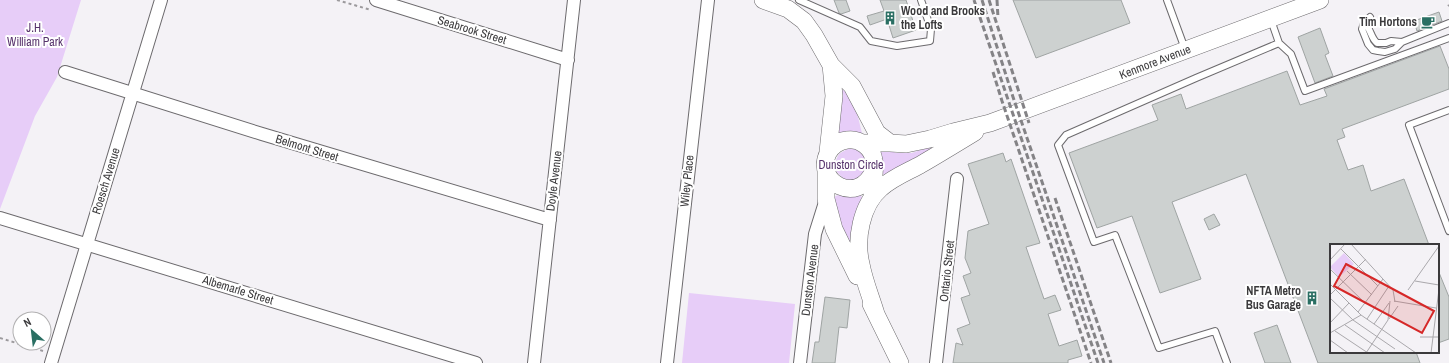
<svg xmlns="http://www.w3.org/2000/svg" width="1449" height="363" viewBox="0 0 1449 363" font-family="'Archivo Narrow',sans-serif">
<rect width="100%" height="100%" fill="#f4f2f6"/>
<!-- green -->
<path fill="#e7cdf8" d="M0,0H81L57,77L35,116L0,209Z
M843,90C854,95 859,121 862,133L839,136L837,124L840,91Z
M951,139L889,175H884L881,171L878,150L884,148L896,153H912Z
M849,148C859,148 864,154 868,163L863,177L847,181C836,173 831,168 839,154Z
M838,195L851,197L860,195L863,198L853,256L841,227L834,197Z
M689,293L795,304L789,363H682Z"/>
<!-- building -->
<path fill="#cdd1d0" stroke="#9fa4a3" d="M834,0H846L850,11L841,14L839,13Z
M880,0H906L916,30L893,38L887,19L870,25L867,16L884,11Z
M1013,0H1121L1130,23L1036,58Z
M1439,12L1442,21L1417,31L1414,21Z
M1320,28L1329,53L1325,55L1333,76L1315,83L1298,37Z
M1440,46L1449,69V89L1342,129L1345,137L1337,140L1348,170L1363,165L1371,191L1404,179L1429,245H1331V352H1416L1420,363H1318L1246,174L1172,202L1201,279L1160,293L1132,216L1097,228L1069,153L1158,120L1152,105L1181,94L1186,109L1287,71L1300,105L1327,96L1324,89Z
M1003,153L1006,162L1011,159L1040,243L1026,247L1044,299L1055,295L1061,310L1048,314L1059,346L1077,340L1082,356L1068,360V363H953L956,343L963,345L957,329L970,324L961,298L970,295L963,276L971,273L965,258L968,231L989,224L968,164Z
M1214,214L1220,225L1209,230L1204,219Z
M1438,270L1449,297V339L1438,343Z
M825,297L850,300L847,328L839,327L835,363H812L815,342H819Z
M1277,325L1291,363H1265L1254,333Z"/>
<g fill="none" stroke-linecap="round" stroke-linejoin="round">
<!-- lane casing -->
<g stroke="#6c6a6d" stroke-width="8">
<path id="lane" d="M799,0L860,27L871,41L897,46L930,41L931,29L921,0
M1167,0L1185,49
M1370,17L1364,23L1362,29L1368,44L1373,50L1378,51L1385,52L1395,49L1402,42L1449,23
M1364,23C1371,28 1370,37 1377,43H1386L1391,41L1402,42
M1279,43L1291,54L1305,91L1449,38
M1449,110L1409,125L1449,231
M1227,363L1215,331L1159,348L1115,235L1094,242L1058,145L1066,135L1196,78L1279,43L1271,20"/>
</g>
<!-- street casing -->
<g stroke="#6c6a6d" stroke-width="14">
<path id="street" d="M376,0L568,60
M65,72L262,134L550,220
M0,218L476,363
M51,363L161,0
M534,363L574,0
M667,363L708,0
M800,363L815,234L826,199
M936,363L957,179"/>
</g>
<!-- secondary casing -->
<g stroke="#6c6a6d" stroke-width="18">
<path id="secondary" d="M763,0L788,9L804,21L814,35L831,65L852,86L877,133L890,143
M863,143H890L906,144L930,139L953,132L990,123L1320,0
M828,152L834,96L831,65
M826,171V199L834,229L857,276
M872,197C872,187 876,169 874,160C872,148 860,138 847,140C839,141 832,146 828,153C814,183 858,205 873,172
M871,304L900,363
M876,314C871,297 864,281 861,264C855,240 861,205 881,188C892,178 907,172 920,165C939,154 957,143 975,132"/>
</g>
<!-- path -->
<path stroke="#9c9a9d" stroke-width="2" stroke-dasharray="3 3" stroke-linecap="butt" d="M337,0L371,10
M1448,6L1449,5
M0,338L43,351"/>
<!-- lane -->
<use href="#lane" stroke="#fff" stroke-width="6"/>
<!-- street -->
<use href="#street" stroke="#fff" stroke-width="12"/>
<!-- secondary -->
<use href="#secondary" stroke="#fff" stroke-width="17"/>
<!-- rail -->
<path stroke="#848386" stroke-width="3" stroke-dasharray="6 3" stroke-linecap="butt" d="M974,0L1098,363
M982,0L1013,97L1104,363
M989,0L1029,123
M997,0L998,18
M993,72L1002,101L1091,363
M1055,198L1111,363"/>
</g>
<!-- icons -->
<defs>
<g id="building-bare" transform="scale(1.08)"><path d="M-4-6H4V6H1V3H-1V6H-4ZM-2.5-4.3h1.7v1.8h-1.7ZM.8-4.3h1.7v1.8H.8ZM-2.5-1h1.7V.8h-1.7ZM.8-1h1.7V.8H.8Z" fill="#2a6f63" stroke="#fff" stroke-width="2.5" paint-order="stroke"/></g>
<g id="cafe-bare" transform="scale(1.08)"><path d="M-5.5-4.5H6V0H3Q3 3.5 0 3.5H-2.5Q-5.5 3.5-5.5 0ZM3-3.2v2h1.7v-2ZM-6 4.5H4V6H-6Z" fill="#2a6f63" stroke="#fff" stroke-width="2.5" paint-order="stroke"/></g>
</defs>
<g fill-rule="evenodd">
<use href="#building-bare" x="890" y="18"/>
<use href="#cafe-bare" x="1428" y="22"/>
<use href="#building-bare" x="1312" y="298"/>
</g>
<g text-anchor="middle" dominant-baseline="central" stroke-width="4" stroke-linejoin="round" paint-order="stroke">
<!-- poi labels -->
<g font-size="12" font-weight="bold" fill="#3b3a3c" stroke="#fff" text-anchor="end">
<text x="901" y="11" text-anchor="start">Wood and Brooks<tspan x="901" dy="14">the Lofts</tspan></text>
<text x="1417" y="22">Tim Hortons</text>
<text x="1301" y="291">NFTA Metro<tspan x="1301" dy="14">Bus Garage</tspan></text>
</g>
<!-- park labels -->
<g font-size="12" fill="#56326b" stroke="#fff">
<text x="35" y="28">J.H.<tspan x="35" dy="14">William Park</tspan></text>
<text x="851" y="165">Dunston Circle</text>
</g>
<!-- street labels -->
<g font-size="12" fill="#3b3a3c" stroke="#fff">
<text transform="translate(472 30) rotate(17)">Seabrook Street</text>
<text transform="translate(1155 62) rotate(-21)">Kenmore Avenue</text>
<text transform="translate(307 148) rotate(17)">Belmont Street</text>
<text transform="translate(106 181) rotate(-73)">Roesch Avenue</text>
<text transform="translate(554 181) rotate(-83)">Doyle Avenue</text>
<text transform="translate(687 181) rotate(-84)">Wiley Place</text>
<text transform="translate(947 271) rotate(-84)">Ontario Street</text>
<text transform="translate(810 280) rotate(-83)">Dunston Avenue</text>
<text transform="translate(238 290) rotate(17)">Albemarle Street</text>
</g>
</g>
<!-- overview -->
<g transform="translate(1330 244)">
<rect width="109" height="109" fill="#f4f2f6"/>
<path d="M14,9L24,20L9,33L0,23Z" fill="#e7cdf8"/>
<path fill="none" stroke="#aaa8ac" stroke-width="1" d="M21,0L63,46L65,58M11,5L48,42M0,16L15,0M0,25L36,60M17,27L42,51M85,37L109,41M0,40L31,71L86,109M78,46L109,2M0,51L36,15M0,54L23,76L65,105M64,57L106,64M28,68L53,35M37,75L59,42M59,75L68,62M0,79L19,59M44,80L59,59M15,81L55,109M5,87L38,109M0,89L31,71M90,93H109M0,96L18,109M36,109L58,76L60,57M101,109L109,45"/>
<path fill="#d62828" fill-opacity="0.15" stroke="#d62828" stroke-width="2" d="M16,20L104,67L92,89L4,42Z"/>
<rect width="109" height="109" fill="none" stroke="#3b3a3c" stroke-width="2"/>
</g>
<!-- north arrow -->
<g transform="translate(32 331) rotate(332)"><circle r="19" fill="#ffffff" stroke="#b1b0b1"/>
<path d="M0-3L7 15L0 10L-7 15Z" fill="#2a6f63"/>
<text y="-6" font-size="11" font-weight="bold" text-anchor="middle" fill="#3b3a3c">N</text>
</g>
</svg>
